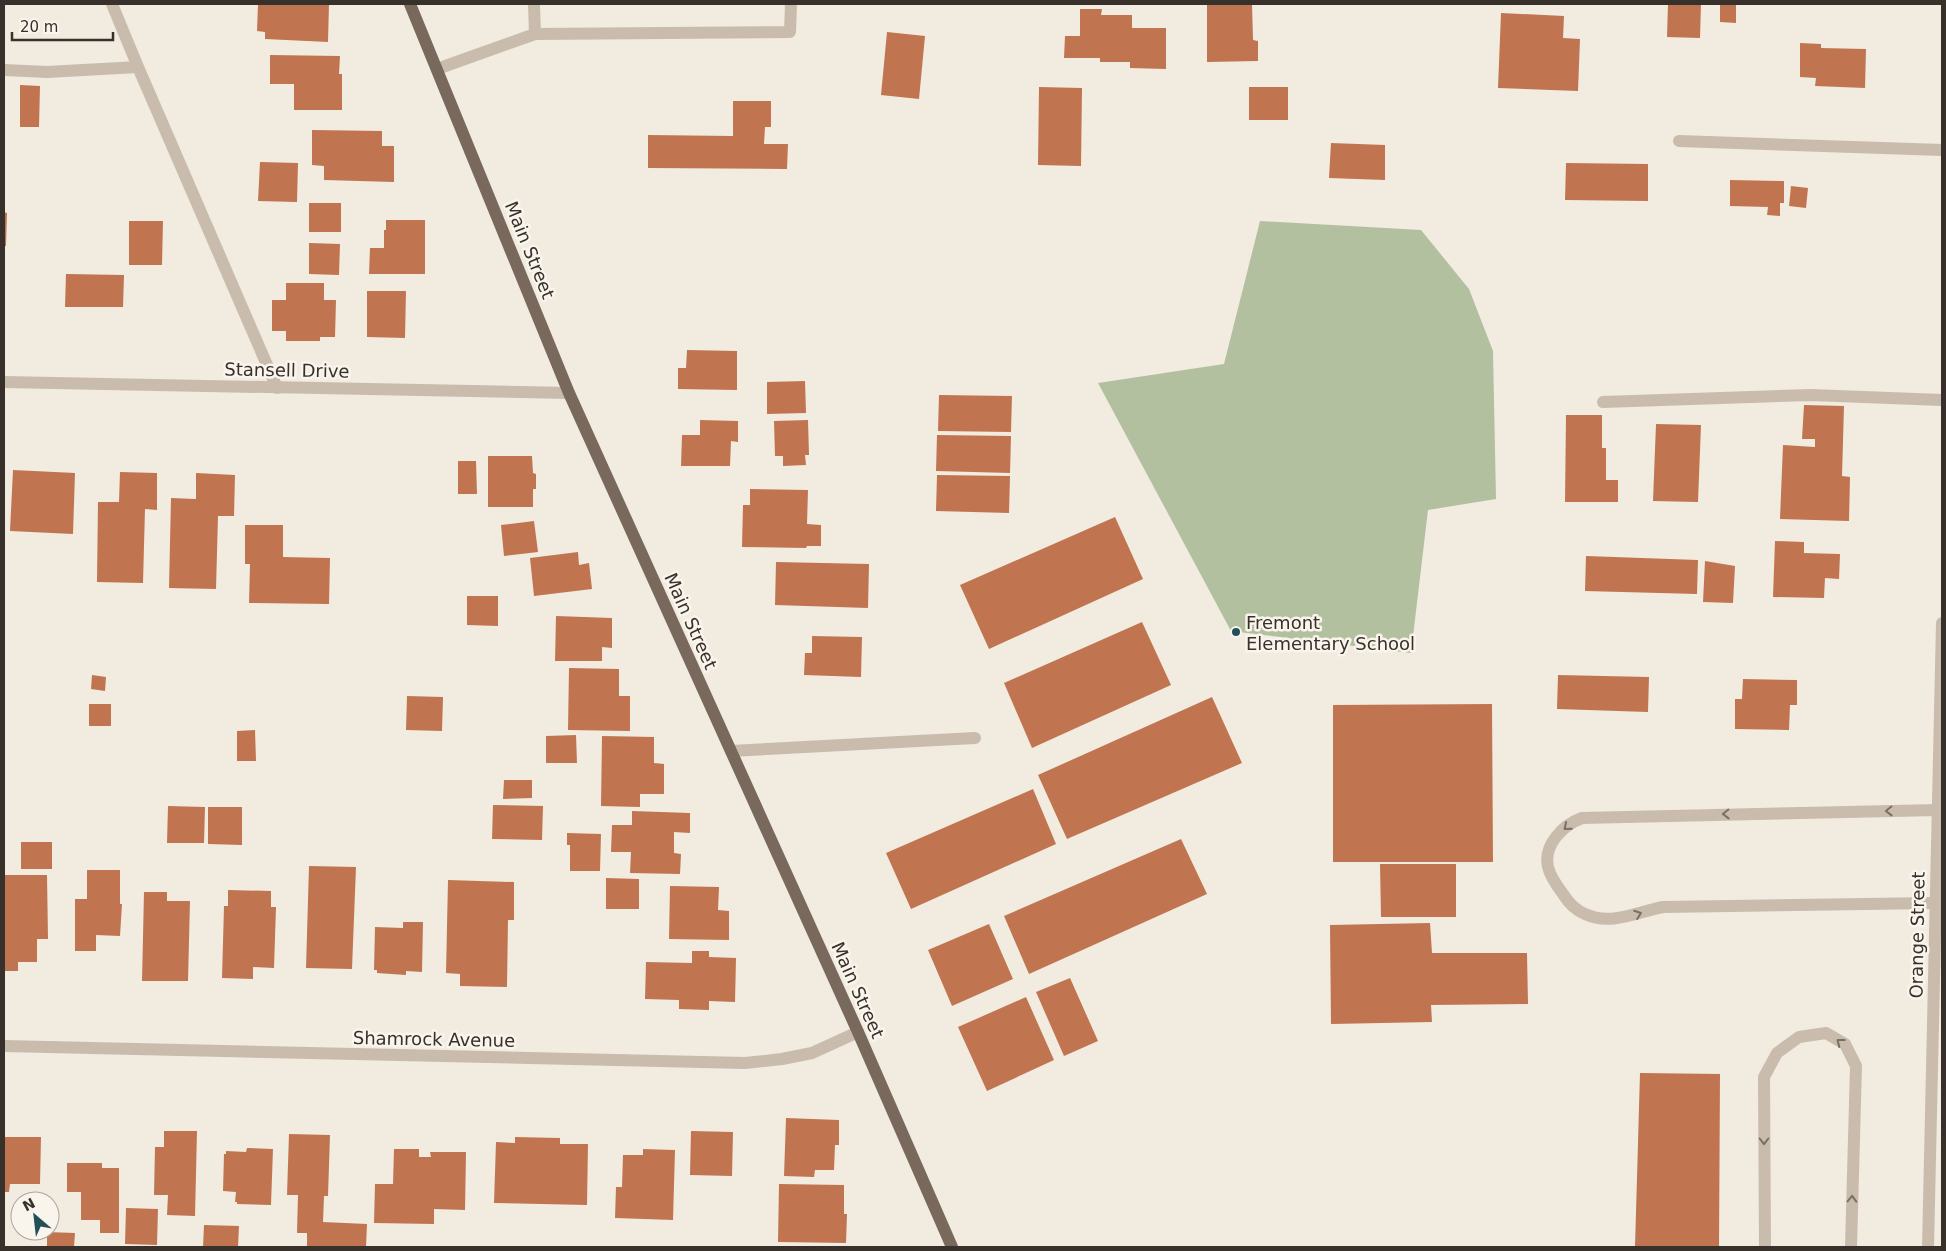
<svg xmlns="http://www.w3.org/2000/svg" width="1946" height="1251" viewBox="0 0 1946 1251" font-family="'DejaVu Sans',sans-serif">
<rect width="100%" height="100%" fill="#f2ebe0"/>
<!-- green -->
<path fill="#b3c0a0" d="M1260,221L1421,230L1469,289L1493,351L1496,499L1428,510L1411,653L1231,631L1098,383L1224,364Z"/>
<!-- building -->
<path fill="#c07550" d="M258,4H329L328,42L265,39V32L257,31Z
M1207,4H1252L1253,40L1258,41V61L1207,62Z
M1668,4H1701L1700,38L1667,37Z
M1720,4H1736V23L1720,22Z
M1080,9H1102L1101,15H1132V28H1166V69L1130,68V62H1100V58H1064L1065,36H1080Z
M1501,13L1564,16L1563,38L1580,39L1578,91L1498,88Z
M887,32L925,36L919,99L881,95Z
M1800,43L1821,44V48L1866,49L1865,88L1815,86L1816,78L1800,77Z
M270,55L340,56L339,74H342V110H294V84H270Z
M20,85L40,86L39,127H20Z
M1039,87L1082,88L1081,166L1038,165Z
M1249,87H1288V120H1249Z
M733,101H771V127H765L764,144H788L787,169L648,168V135L733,136Z
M312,130L382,131V146H394V182L324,180V166L312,165Z
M1331,143L1385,145V180L1329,178Z
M260,162L298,163L297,202L258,201Z
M1566,163L1648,164V201L1565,200Z
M1730,180L1784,181V203H1780V216L1767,215L1768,207L1730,206Z
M1791,186L1808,188L1806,208L1789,206Z
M309,203H341V232H309Z
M4,212L7,213L6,246H4Z
M386,220H425V274H369L370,248H384V230H386Z
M129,221H163L162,265H129Z
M309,243L340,244L339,275L309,274Z
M66,274L124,275L123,307H65Z
M286,283H324V300H336L335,337H320V341H286V331H272V300H286Z
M367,291H406L405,338L367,337Z
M687,350L737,351V390L678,389V368H686Z
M805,381L806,413L767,414V382Z
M939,395L1012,396L1011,432L938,431Z
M1804,405L1844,406L1842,476L1850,477L1849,521L1780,519L1783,445L1815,447V439H1802Z
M1566,415H1602V448H1606V480H1618V502H1565Z
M700,420L738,421V442L731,441L730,466H681L682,435H700Z
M808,420L809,455H805L806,465L783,466V456H775L774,421Z
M1656,424L1701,425L1698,502L1653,501Z
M937,435L1011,436L1010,473L936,471Z
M488,456H532L533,473L536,474V489H533V507H488Z
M458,461H476L477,494H458Z
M13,470L75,473L73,534L10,531Z
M120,472L157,473V510L145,509L143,583L97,582L98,502H119Z
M196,473L235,475L234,516H218L216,589L169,588L171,498L196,499Z
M937,475L1010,476L1009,513L936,511Z
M750,489L808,490L807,524L821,525V546H807L806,548L742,547L743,505H750Z
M1115,517L1143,579L989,649L960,585Z
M534,521L538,552L504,556L501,525Z
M245,525H283V557L330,558L329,604L249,603L250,564H245Z
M1775,541L1804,542V553L1840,554L1839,579L1825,578L1824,598L1773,597Z
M578,552L579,565L589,563L592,589L534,596L530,558Z
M1586,556L1698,560L1697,594L1585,591Z
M1705,561L1735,566L1733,603L1703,602Z
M776,562L869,564L868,608L775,605Z
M467,596H498V626L467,625Z
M556,616L612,618V648L602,647V661H555Z
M1142,622L1171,685L1032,748L1004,683Z
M812,636L862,637L861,677L804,675L805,653H812Z
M569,668L619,669V696H630V731L568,730Z
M92,675L106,677L105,691L91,689Z
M1558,675L1649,677L1648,712L1557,709Z
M1743,679L1797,680V705H1790L1789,730L1735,729V699H1742Z
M407,696L443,697L442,731L406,730Z
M1212,697L1242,763L1067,839L1038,775Z
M89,704H111V726H89Z
M1492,704L1493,862H1333V705Z
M255,730L256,761H237V731Z
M576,735L577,763H546V736Z
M602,736L654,737V763L664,764V794H640V807L601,806Z
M504,780H532V798L503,799Z
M1033,789L1056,844L911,909L886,853Z
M493,805L543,806L542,840L492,839Z
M168,806L205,807L204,843H167Z
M208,807H242V845L208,844Z
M632,811L690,813V833L674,832V853L681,854L680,874L630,873L631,852H611L612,825H632Z
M567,833L601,834L600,871H570V845H567Z
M1181,839L1207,894L1029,974L1004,916Z
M21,842H52V869H21Z
M1380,864H1456V917H1381Z
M309,866L356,867L352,969L306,968Z
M87,870H120V904H122L120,936L96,935V951H75V899H87Z
M4,875H47L48,939H37V962H18V971H4Z
M606,878L639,879V909H606Z
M448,880L514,882V920H508L507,987L460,986V974L446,973Z
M670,886L719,887L718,910L729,911V940L669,939Z
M228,890L271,891V907H276L274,968L253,967V979L222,978L224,906H228Z
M144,892H167V901H190L188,981H142Z
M403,922H423L422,972L406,971V975L377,973V970H374L375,927L403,928Z
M1430,923L1432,953H1527L1528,1004L1431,1005L1432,1022L1331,1024L1330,925Z
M989,924L1013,979L952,1006L928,950Z
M692,951H709V957L736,958L735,1002L709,1001V1010L679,1009V1000L645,999L646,962L692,963Z
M1070,978L1098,1041L1064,1056L1036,992Z
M1026,997L1054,1060L987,1091L958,1027Z
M1640,1073L1720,1074L1719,1247H1635Z
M786,1118L839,1120V1145H835L834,1170H815L814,1177L784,1176Z
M164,1131H197L195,1216L167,1215L168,1195H154L155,1147H164Z
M691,1131L733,1132L732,1176L690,1175Z
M289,1134L330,1135L328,1196H324L323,1222L367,1224L366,1247H307V1233H297L298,1195H287Z
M4,1137H41L40,1184H10L9,1192H4Z
M515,1137L560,1138V1144H588L587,1205L494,1203L496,1142L515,1143Z
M247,1148L273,1149L271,1205L237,1204V1202H235L236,1192L223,1191L224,1154H226V1151L246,1152Z
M394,1149H419V1157H431L430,1152H466L465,1210L434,1209V1224L374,1223L375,1184H393Z
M643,1149L675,1150L673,1220L615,1218L616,1187H622L623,1155H643Z
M67,1163H102V1168H119V1233H100V1220H81V1192H67Z
M779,1184L844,1185V1214H847L846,1243L778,1242Z
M126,1208L158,1209L157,1245L125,1244Z
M204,1225L239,1226L238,1247H203Z
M47,1232L75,1233L74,1247H47Z"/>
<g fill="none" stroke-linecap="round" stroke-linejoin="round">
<!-- service -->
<path stroke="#cabcac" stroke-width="12" d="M534,4L535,34
M138,67L277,388
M437,69L535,34L790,32L791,4
M4,70L47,72L138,67L112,4
M1679,141L1942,150
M1603,402L1811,395L1942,400
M731,751L975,738
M1935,903L1663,907C1637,912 1611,926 1585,914C1575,910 1568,902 1563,894C1557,886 1550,876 1548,867C1543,845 1563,825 1582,818L1938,810
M1765,1247L1764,1077L1777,1053L1799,1037L1826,1033L1845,1044L1856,1066L1851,1247"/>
<!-- minor -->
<path stroke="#cabcac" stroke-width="12" d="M4,382L569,393
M4,1046L745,1063L782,1059L812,1053L858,1032"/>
<!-- tertiary -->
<path stroke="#cabcac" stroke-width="12" d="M1928,1247L1942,623"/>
<!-- primary -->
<path stroke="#79695c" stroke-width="12" d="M410,4L569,393L858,1032L952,1247"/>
</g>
<!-- one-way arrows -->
<defs><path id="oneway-chevron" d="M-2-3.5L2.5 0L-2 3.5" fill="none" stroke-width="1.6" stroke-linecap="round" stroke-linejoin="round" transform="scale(1.25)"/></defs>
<g stroke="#7a6f64">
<use href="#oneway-chevron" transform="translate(1889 811) rotate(179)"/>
<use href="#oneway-chevron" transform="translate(1726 814) rotate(179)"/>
<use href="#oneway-chevron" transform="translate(1567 827) rotate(140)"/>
<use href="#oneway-chevron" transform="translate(1638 914) rotate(-20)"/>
<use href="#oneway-chevron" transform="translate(1840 1042) rotate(-142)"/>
<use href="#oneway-chevron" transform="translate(1764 1141) rotate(90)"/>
<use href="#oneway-chevron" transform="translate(1852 1199) rotate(-88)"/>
</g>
<!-- markers -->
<circle fill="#224f58" stroke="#f9f4ec" stroke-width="2" cx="1236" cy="632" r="5"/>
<g text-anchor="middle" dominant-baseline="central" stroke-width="5" stroke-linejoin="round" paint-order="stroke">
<!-- street labels -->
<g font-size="18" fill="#38302a" stroke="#f9f4ec">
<text transform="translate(530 250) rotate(68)">Main Street</text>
<text transform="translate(287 370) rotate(1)">Stansell Drive</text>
<text transform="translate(691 621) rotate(66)">Main Street</text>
<text transform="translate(1917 935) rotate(-89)">Orange Street</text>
<text transform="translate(858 990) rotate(66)">Main Street</text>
<text transform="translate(434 1039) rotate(1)">Shamrock Avenue</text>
</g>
<!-- poi labels -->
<g font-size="18" fill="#38302a" stroke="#f9f4ec" text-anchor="start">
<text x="1246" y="622">Fremont<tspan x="1246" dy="21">Elementary School</tspan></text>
</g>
</g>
<!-- border -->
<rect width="1946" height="1251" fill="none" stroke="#38302a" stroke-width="10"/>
<!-- north arrow -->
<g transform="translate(35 1216) rotate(332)"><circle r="24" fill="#f9f4ec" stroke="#aca69e"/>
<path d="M0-4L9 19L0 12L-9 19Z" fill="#224f58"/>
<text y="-8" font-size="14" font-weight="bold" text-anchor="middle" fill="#38302a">N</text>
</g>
<!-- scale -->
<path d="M12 32v8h101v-8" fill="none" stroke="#38302a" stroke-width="2.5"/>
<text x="20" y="32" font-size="15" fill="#38302a" stroke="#f9f4ec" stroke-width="4" paint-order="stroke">20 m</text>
</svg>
